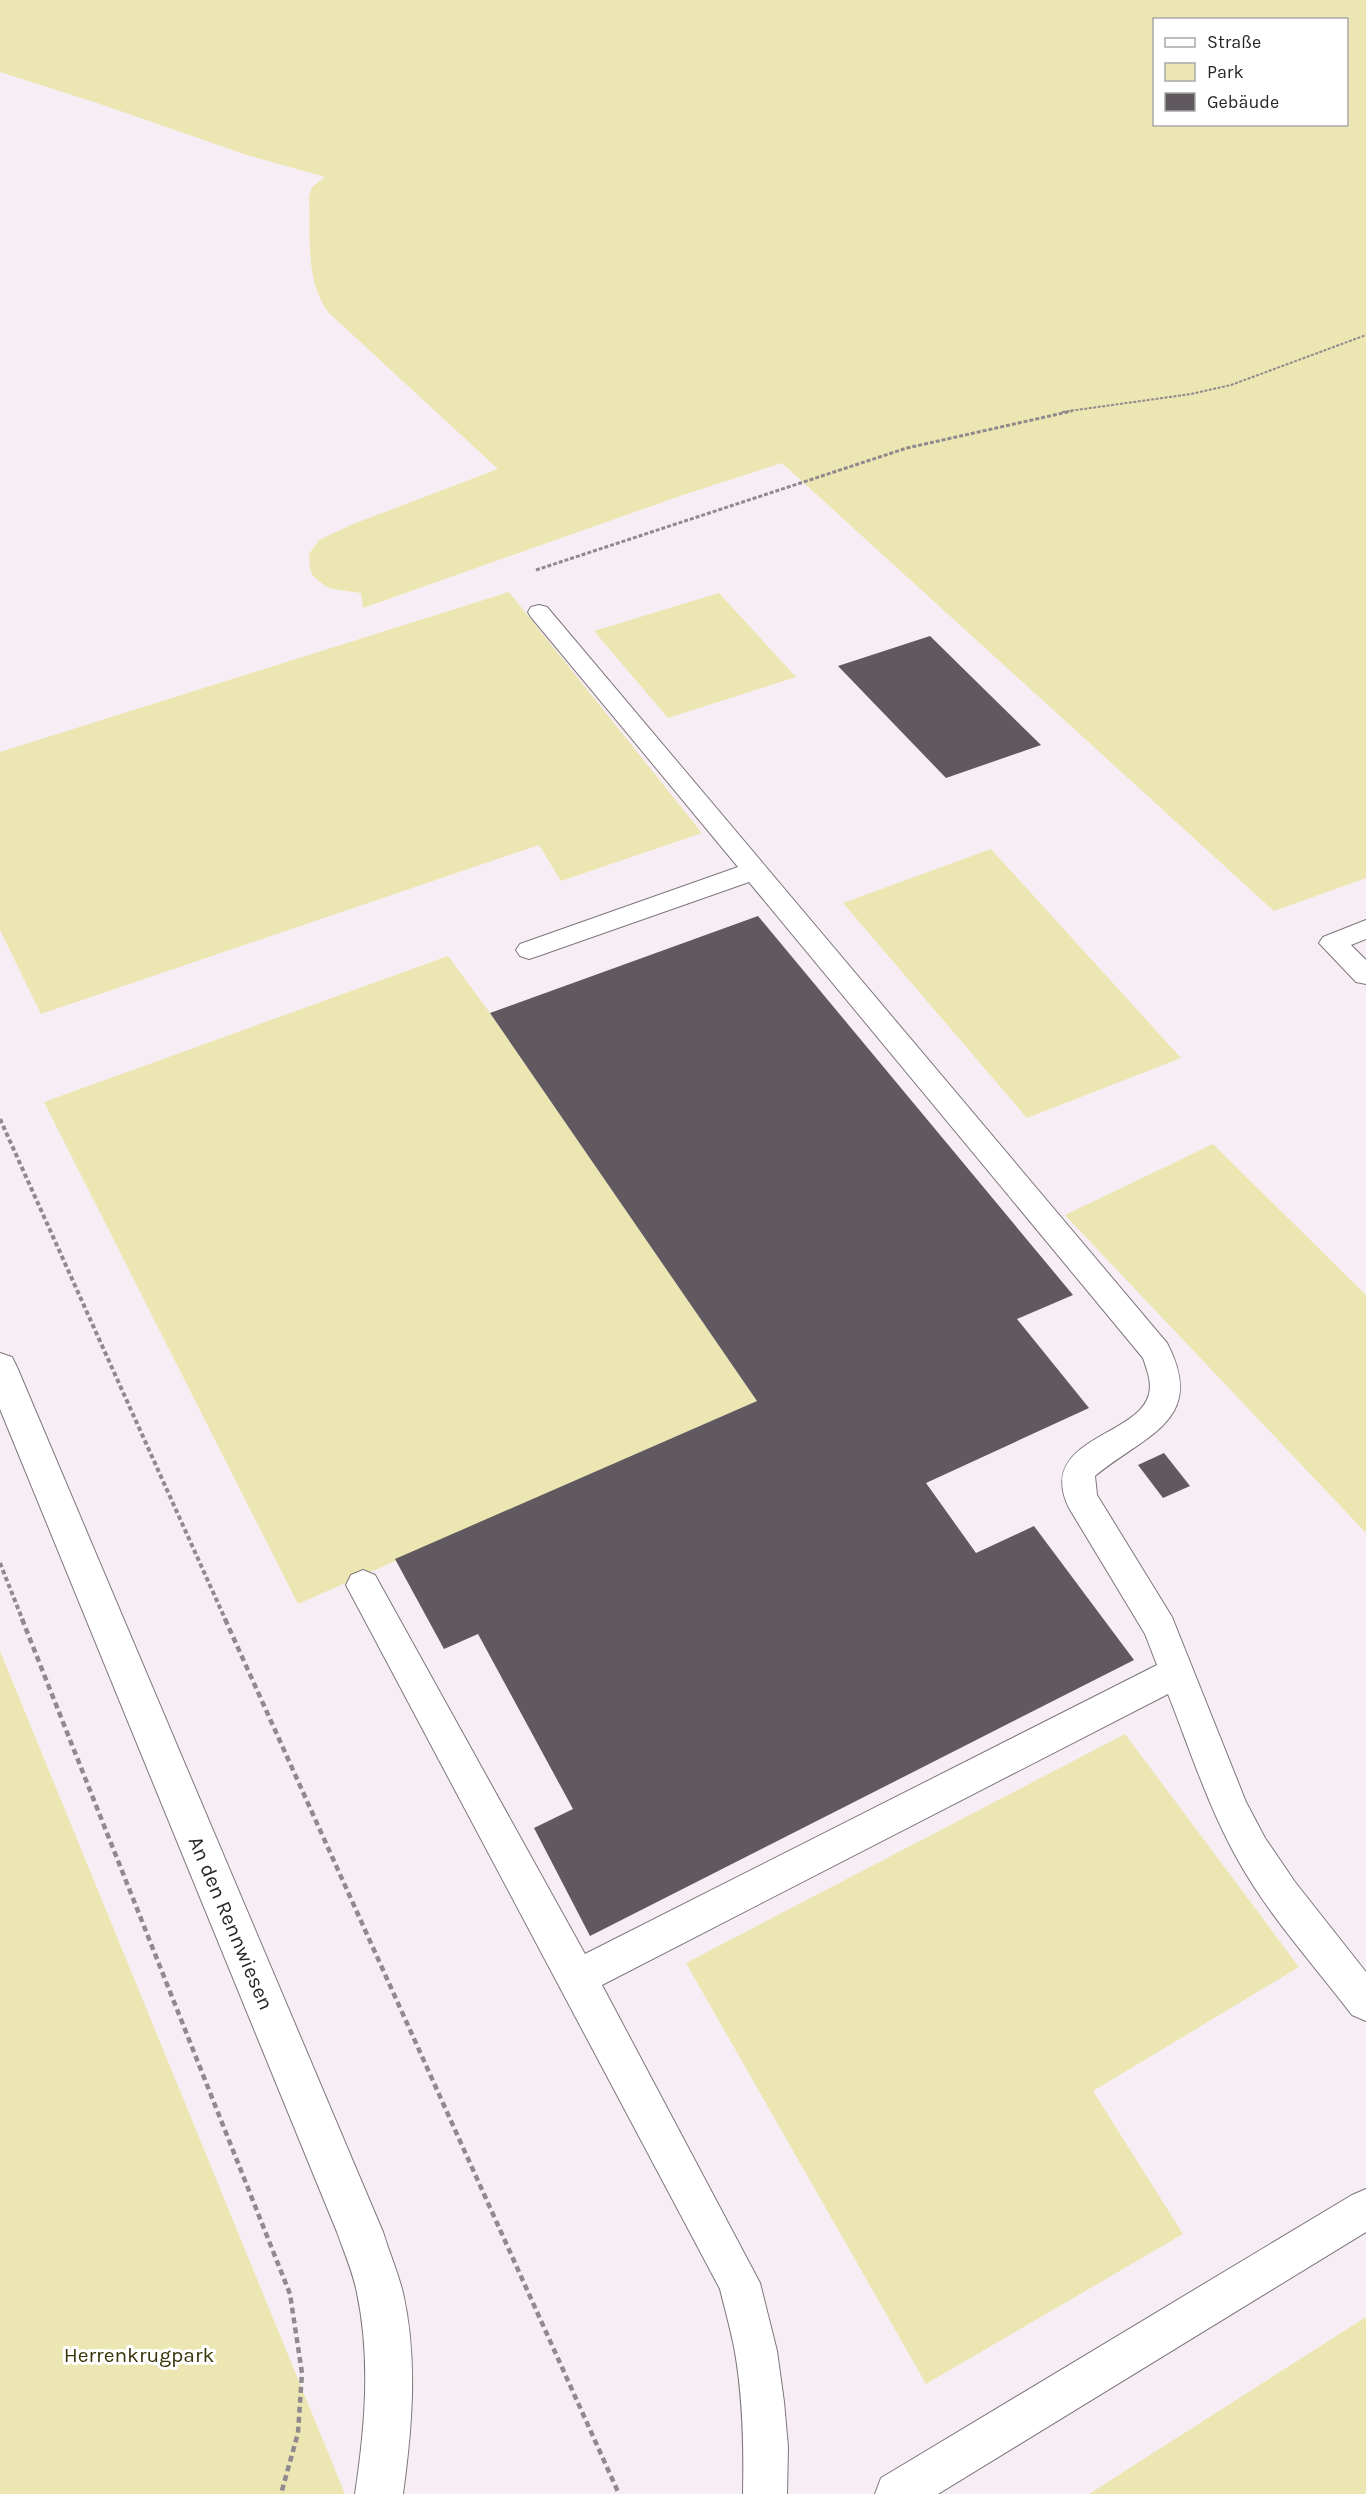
<svg xmlns="http://www.w3.org/2000/svg" width="1366" height="2494" viewBox="0 0 1366 2494" font-family="Karla,sans-serif">
<rect width="100%" height="100%" fill="#f7eef5"/>
<!-- green -->
<path fill="#ece6b2" fill-rule="evenodd" d="M0,0H1366V878L1274,911L782,463L683,495L363,608L361,593L333,589L325,586L313,576L310,569L309,554L319,540L353,524L498,469L329,313C304,280 311,235 309,196L312,187L325,177L247,155L100,104L0,72ZM1154,20H1346V124H1154Z
M509,592L702,833L561,881L539,845L41,1014L0,930V752Z
M719,593L796,677L668,718L594,631Z
M991,849L1181,1058L1027,1118L843,903Z
M448,956L490,1013L757,1401L298,1604L44,1102Z
M1213,1144L1366,1295V1533L1065,1215Z
M0,1651L345,2494H0Z
M1125,1734L1299,1967L1093,2091L1183,2234L926,2384L686,1963Z
M1366,2317V2494H1089Z"/>
<!-- building -->
<path fill="#60595f" d="M930,636L1041,745L946,778L838,666Z
M758,916L1073,1295L1017,1319L1089,1408L926,1483L976,1553L1034,1526L1134,1660L590,1936L534,1828L573,1809L478,1634L444,1649L395,1559L757,1401L490,1013Z
M1164,1453L1190,1486L1163,1498L1138,1465Z"/>
<g fill="none" stroke-linecap="round" stroke-linejoin="round">
<!-- service casing -->
<g stroke="#7e767c" stroke-width="2">
<path id="service" d="M539,605L547,607L1167,1343C1208,1421 1144,1435 1095,1476L1097,1495L1172,1617L1246,1802L1265,1838L1295,1882L1366,1972V2021L1352,2015C1314,1965 1270,1917 1239,1862C1209,1809 1190,1750 1168,1694L602,1985L760,2283L777,2351L784,2402L788,2447L787,2494H743C744,2446 743,2399 735,2352C731,2330 725,2310 720,2289L346,1585L351,1575L363,1570L375,1575L585,1954L1157,1665L1145,1634L1069,1508C1035,1438 1139,1437 1149,1394C1152,1382 1147,1370 1143,1358L749,882L538,956L529,959L520,956L516,950L520,944L738,867L531,617L528,612L531,607Z
M1366,920V939L1351,945L1366,960V984L1356,982L1319,943L1323,937Z
M1366,2189V2232L938,2494H875L881,2478L1352,2195Z"/>
</g>
<!-- minor casing -->
<g stroke="#7e767c" stroke-width="2">
<path id="minor" d="M0,1353L12,1357L17,1367L383,2232C389,2252 398,2272 403,2293C418,2359 412,2428 403,2494H355C365,2428 371,2359 357,2293C353,2272 344,2252 337,2232L0,1409Z"/>
</g>
<!-- path-far3 -->
<path stroke="#908a8e" stroke-width="2" stroke-dasharray="3 1.5" stroke-linecap="butt" d="M1062,412L1191,394L1231,385L1366,335"/>
<!-- path-far2 -->
<path stroke="#908a8e" stroke-width="3" stroke-dasharray="4 2" stroke-linecap="butt" d="M536,570L907,448L1072,411"/>
<!-- path-far1 -->
<path stroke="#908a8e" stroke-width="4" stroke-dasharray="4.5 3" stroke-linecap="butt" d="M0,1119L226,1621
M0,1563L23,1621"/>
<!-- path -->
<path stroke="#908a8e" stroke-width="4.5" stroke-dasharray="6 4" stroke-linecap="butt" d="M22,1619L290,2294L302,2373L298,2433L281,2494
M225,1619L619,2494"/>
<!-- service -->
<use href="#service" fill="#fff" fill-rule="evenodd"/>
<!-- minor -->
<use href="#minor" fill="#fff" fill-rule="evenodd"/>
</g>
<g text-anchor="middle" dominant-baseline="central" stroke-width="6" stroke-linejoin="round" paint-order="stroke">
<!-- near-street labels -->
<g font-size="21" fill="#292628" stroke="#fff">
<text transform="translate(231 1923) rotate(67)">An den Rennwiesen</text>
</g>
<!-- near-park labels -->
<g font-size="21" fill="#39340a" stroke="#fff">
<text x="139" y="2355">Herrenkrugpark</text>
</g>
</g>
<!-- legend -->
<rect x="1153" y="18" width="195" height="108" fill="#ffffff" stroke="#a9a8a9" stroke-width="1.5"/>
<rect x="1165" y="38" width="30" height="9" fill="#ffffff" stroke="#a9a8a9" stroke-width="1.5"/>
<text x="1207" y="48" font-size="18" fill="#292628">Straße</text>
<rect x="1165" y="63" width="30" height="18" fill="#ece6b2" stroke="#a9a8a9" stroke-width="1.5"/>
<text x="1207" y="78" font-size="18" fill="#292628">Park</text>
<rect x="1165" y="93" width="30" height="18" fill="#60595f" stroke="#a9a8a9" stroke-width="1.5"/>
<text x="1207" y="108" font-size="18" fill="#292628">Gebäude</text>
</svg>
